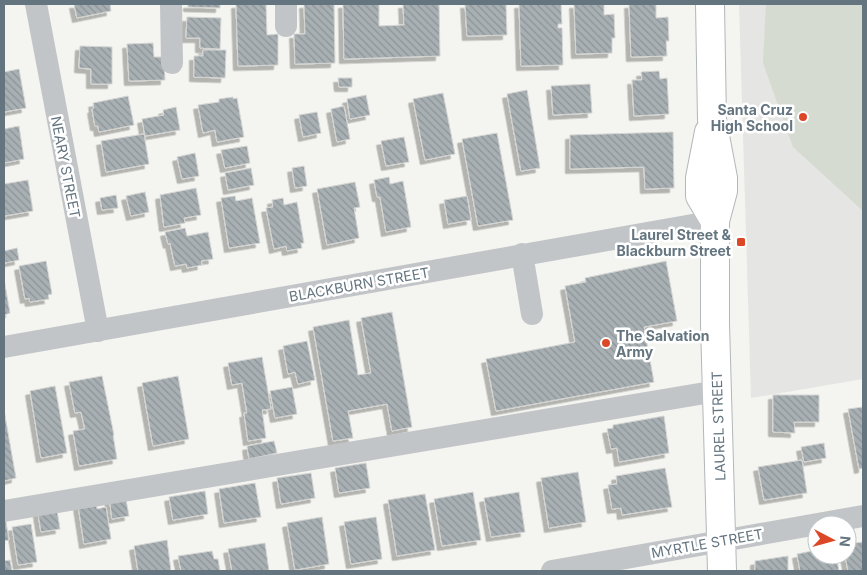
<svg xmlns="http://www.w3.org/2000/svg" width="867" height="575" viewBox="0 0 867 575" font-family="Inter,sans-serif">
<defs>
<pattern id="building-back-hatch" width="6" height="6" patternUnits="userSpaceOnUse" patternTransform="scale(1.25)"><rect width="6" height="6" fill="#a8b0b4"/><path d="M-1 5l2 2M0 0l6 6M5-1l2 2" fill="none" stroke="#8c9498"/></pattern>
<filter id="shadow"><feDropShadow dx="-4.5" dy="4.5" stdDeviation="0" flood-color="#0004"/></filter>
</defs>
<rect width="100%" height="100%" fill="#f4f4f0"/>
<!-- built -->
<path fill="#e5e5e4" d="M739,4H863V379L751,398Z"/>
<!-- garden -->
<path fill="#d5dbd1" d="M766,4H863V211L793,147L763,63Z"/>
<!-- building -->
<path fill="url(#building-back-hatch)" stroke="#d5d5d3" filter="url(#shadow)" d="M74,4H110L111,11L77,18Z
M188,4H220V8L188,7Z
M236,4H266L267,35L278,34V65L238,66Z
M304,4H334L335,63L295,64L294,34H305Z
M343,4H379V26L404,25L403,4H439L440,56L344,59Z
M465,4H506L507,35L467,36Z
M519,4H561L562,24H558V28H562L563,65L521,66Z
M574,4H604V15L614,14L615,38H612V53L576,54Z
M629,4H656V18L668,17L669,41H666L667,56L631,57Z
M187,17L221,18L220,49L200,48V38H186Z
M153,43L154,57H164L165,80L129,81L127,44Z
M80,46L112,47V84H91V69L79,68Z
M203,50H226L225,78L194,77V56H203Z
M19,69L26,108L4,112V72Z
M659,71L660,79L667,78L669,114L634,116L632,80H642L641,72Z
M338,78H352V87H339Z
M590,84L592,113L553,115L551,86Z
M527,90L540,168L521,171L507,94Z
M443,93L455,154L425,160L413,99Z
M366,95L370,115L350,119L347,99Z
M128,96L134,125L99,132L98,126H95L92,109L94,108L93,103Z
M233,97V99L237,98L244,137L217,142L215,130L203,133L198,105L219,102V99Z
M344,106L350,139L337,142L331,109Z
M176,107L180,130L145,136L142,119L164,115L163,110Z
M317,112L321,133L303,137L299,115Z
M19,126L24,159L4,163V129Z
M673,132L674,188L645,189L644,167L570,169V135Z
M497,133L513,220L478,226L462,139Z
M144,134L149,164L106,172L101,141Z
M404,137L409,162L386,166L381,141Z
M247,146L250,163L225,168L221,150Z
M195,153L199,176L182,179L177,157Z
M304,166L307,186L295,188L292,168Z
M251,168L254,185L228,190L225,173Z
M389,177L390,184L403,181L411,227L386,232L380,197H377L374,180Z
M28,180L33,211L4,216V184Z
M355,182L360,207L354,208L359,238L327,245L317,189Z
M196,188L201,215L184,218L185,223L164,227L160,195Z
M145,192L149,212L131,216L126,196Z
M116,195L118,208L102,210L100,198Z
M235,196L236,201L252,198L260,243L229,248L221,198Z
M467,196L471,220L448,224L444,200Z
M283,198L284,205L297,202L304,243H301L302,248L287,251L286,246L274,249L266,208L273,207L272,200Z
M185,228L187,236L208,232L213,259L201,261L202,265L187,268L186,264L175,266L170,243L168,244L165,232Z
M17,248L19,260L5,263L4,251Z
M46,261L52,294L48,295L49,299L30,302L29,298L25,299L19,266Z
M666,261L677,321L644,327L654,382L496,411L486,359L575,342L565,286L586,282L585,278Z
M4,279L10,313L4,315Z
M392,312L412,427L392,431L387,404L348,411L353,438L333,441L313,327L349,320L358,375L371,373L361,318Z
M307,341L315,380L298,384L295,372L288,374L283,346Z
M262,357L271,409L262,410L266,438L248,441L244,413H247L242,383L232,385L228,363Z
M102,376L114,435H113L117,459L79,466L73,431L85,429L81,412L75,413L69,382Z
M178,376L189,439L153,446L142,383Z
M55,386L67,453L41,458L30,391Z
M292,387L297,414L275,418L270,391Z
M773,395H819V422H794L795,433L773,432Z
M863,407V468L859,469L848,409Z
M4,410L16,478L4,481Z
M664,416L669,453L619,462L617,448L611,449L607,429L613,428V425Z
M274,441L277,453L249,459L247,446Z
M824,443L826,458L804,462L801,447Z
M802,460L807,493L764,500L758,467Z
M366,463L370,488L339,493L335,468Z
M665,468L672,507L622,515L621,508L612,509L608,485L617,484L616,476Z
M578,472L586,522L549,528L541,478Z
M311,473L315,498L281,504L277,478Z
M255,483L261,517L224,523L219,489Z
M205,491L208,514L173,520L169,497Z
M473,492L481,540L442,546L434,499Z
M519,492L525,532L491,537L484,498Z
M125,494L129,516L112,519L109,496Z
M425,494L435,550L397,556L388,500Z
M96,502L97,509L106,507L111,539L84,544L78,505Z
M56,504L60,529L41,532L37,507Z
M4,516H5L9,540L4,541Z
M322,517L329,564L295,570L287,523Z
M376,517L382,559L351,564L344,522Z
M31,524L37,562L18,565L12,527Z
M167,540L171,571H138L134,546Z
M863,542V571H848L845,555H847V544Z
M265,543L269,571H232L228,549Z
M817,550V555H836L839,571H800L797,554Z
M212,551L214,559H218L220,571H181L178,556Z
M788,556V571H755V561Z
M10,560L12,571H4V561Z"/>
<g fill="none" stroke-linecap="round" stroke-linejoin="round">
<!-- major casing -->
<g stroke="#b2b7ba" stroke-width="30">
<path id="major" d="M710,4L712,120L723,178V191L715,221V324L722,571
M709,132L700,178V196L715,221"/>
</g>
<!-- minor -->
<path stroke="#c2c5c8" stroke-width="22" d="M36,4L98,331
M171,4L172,63
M286,4V26
M522,254L532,314
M4,347L715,221
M4,511L717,391
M552,571L863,516"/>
<!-- major -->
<use href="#major" stroke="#fff" stroke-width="28"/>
</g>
<!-- markers -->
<g fill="#dc4728" stroke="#fff" stroke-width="2">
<circle cx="803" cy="117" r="5"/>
<rect x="736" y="237" width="10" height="10" rx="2.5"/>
<circle cx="606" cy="343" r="5"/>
</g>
<g text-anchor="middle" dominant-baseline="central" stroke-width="5" stroke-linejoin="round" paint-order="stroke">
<!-- poi labels -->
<g font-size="14" font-weight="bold" fill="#647580" stroke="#fff" text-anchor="end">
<text x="793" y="109">Santa Cruz<tspan x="793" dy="16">High School</tspan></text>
<text x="731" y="234">Laurel Street &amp;<tspan x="731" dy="16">Blackburn Street</tspan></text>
<text x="616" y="335" text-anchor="start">The Salvation<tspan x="616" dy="16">Army</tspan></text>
</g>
<!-- street labels -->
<g font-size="14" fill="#647580" stroke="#fff">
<text transform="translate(66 167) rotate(79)">NEARY STREET</text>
<text transform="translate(359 284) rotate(-10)">BLACKBURN STREET</text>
<text transform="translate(718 426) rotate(-92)">LAUREL STREET</text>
<text transform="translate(707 543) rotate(-10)">MYRTLE STREET</text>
</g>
</g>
<!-- border -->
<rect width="867" height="575" fill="none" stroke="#647580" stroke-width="10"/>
<!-- north arrow -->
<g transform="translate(832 540) rotate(96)"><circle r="24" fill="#ffffff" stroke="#c1c8cc"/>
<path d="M0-4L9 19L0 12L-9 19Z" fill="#dc4728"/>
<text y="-8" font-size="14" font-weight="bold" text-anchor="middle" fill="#647580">N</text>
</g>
</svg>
